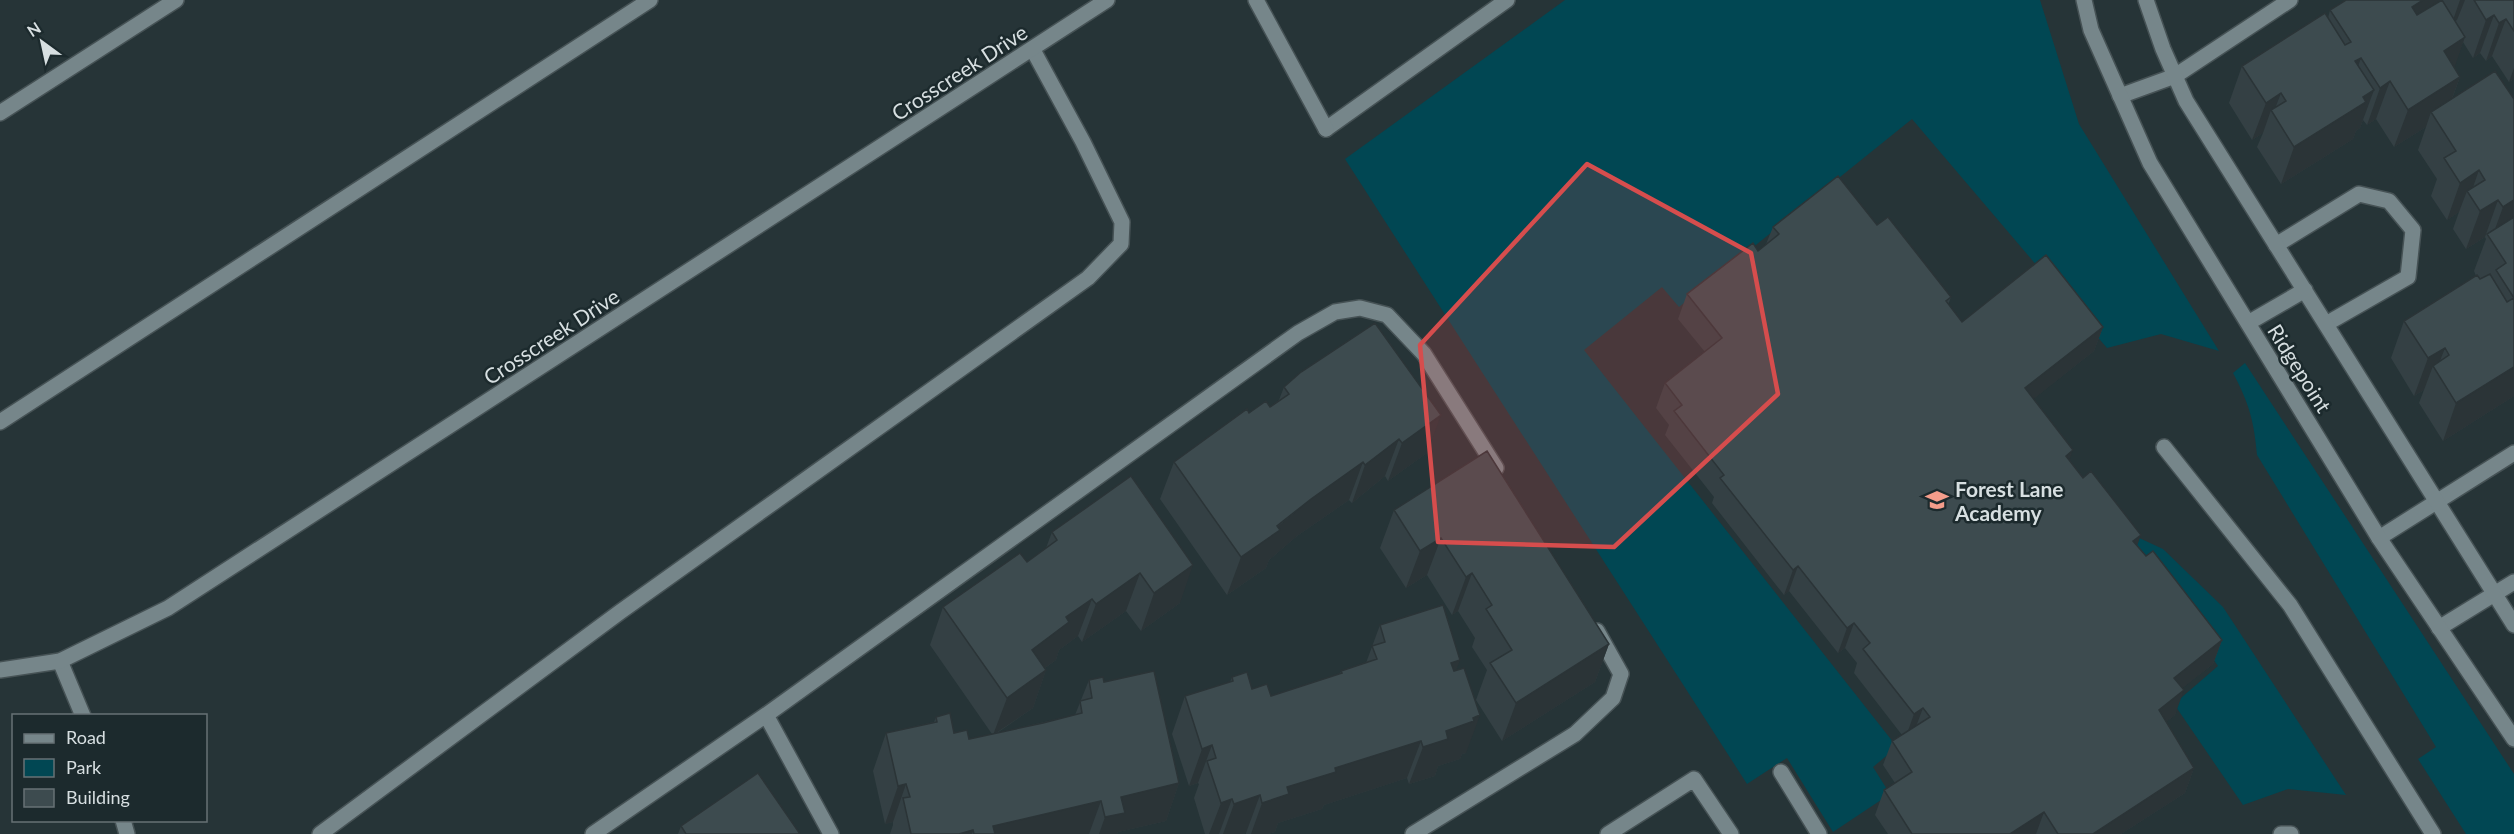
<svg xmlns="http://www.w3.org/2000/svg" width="2514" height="834" viewBox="0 0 2514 834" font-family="Lato,sans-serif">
<rect width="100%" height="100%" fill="#263437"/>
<!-- green -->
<path fill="#014753" d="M1565,0H2040L2079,124L2219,351L2161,334L2107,348L1912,119L1679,307L1662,287L1584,350L1897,747L1873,767L1890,794L1833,832L1787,758L1747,784L1345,159Z
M2245,363L2514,774V834H2466L2418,759L2436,747L2257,455C2254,421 2249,403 2233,373Z
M2122,530L2163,549L2223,607L2346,795L2288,789L2243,805L2174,704L2218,666Z"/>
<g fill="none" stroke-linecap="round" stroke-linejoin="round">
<!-- lane casing -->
<g stroke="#465255" stroke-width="18">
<path id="lane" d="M2120,96L2175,76L2290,0
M1326,129L1507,0
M2276,245L2359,194L2389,201L2413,230L2408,277L2326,324
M0,422L650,0
M2164,447L2290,605L2433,834
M2379,538L2514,453
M2439,628L2514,582
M60,661L83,716
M766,715L831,834
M1781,772L1819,834
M123,820L127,834
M320,834L620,612L1088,278L1121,244L1122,222L1083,142L1033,50
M593,834L766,715L1298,333L1335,312L1360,308L1387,315L1424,354L1496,468
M1413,834L1575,734L1613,698L1621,674L1597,631
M1608,834L1694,779L1731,834
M2281,834H2291"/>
</g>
<!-- street casing -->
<g stroke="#465255" stroke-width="18">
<path id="street" d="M1256,0L1326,129
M2084,0L2091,30L2150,163L2379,538L2514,739
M2146,0L2163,49L2186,101L2514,625
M0,113L176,0
M2248,323L2305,290
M0,670L60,661L168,608L1107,0"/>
</g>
<!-- lane -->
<use href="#lane" stroke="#76868a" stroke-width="15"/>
<!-- street -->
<use href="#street" stroke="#76868a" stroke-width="15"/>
</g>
<!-- wall -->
<path fill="#344044" d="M2346,0H2514V79L2509,82L2492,56L2486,61L2480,53L2473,58L2463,42L2454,67L2460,77L2452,99H2514V396L2443,441L2419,403L2424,390L2414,396L2391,358L2404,321L2476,276L2474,271L2486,239L2485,237L2466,249L2453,229L2459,212L2447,220L2431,196L2437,179L2418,150L2426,127L2394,147L2376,119L2367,125L2363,120L2360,128L2356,131L2353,139L2281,184L2257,147L2263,133L2252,140L2229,103L2242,66L2328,18L2330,10Z
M1877,225L1951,297L1948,305L1962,322L2103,327L2094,351L2033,399L2070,461L2146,556L2222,640L2213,664L2182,688L2175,715L2166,722L2194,768L2185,793L2121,834H1888L1875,815L1884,790L1895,783L1883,765L1892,741L1902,735L1854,673L1857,663L1845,648L1838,653L1789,591L1784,595L1712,503L1714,497L1665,435L1669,425L1656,408L1665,383L1705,352L1678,319L1687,294L1758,251L1766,244L1773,227Z
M1301,372L1427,453L1388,481L1385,476L1352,503L1349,500L1297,536L1269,560L1266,568L1227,595L1160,499L1174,462L1249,413L1270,407L1279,400L1284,387Z
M1487,451L1609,644L1595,682L1502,741L1476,700L1487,670L1472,647L1475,638L1458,611L1452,615L1427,575L1406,588L1380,548L1394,510Z
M1131,476L1180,603L1141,631L1126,611L1082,642L1078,636L1059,650L1056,660L1045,668L1046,670L1033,708L997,733L1075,715L1089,680L1104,682L1179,783L1166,821L1118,832L1117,834H890L893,825V822L885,824L873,771L886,733L934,722L936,717L954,733L969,739L992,734L930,645L943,607L1027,562L1046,548L1052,532Z
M1380,625L1457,670L1466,753L1462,754L1460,759L1438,766L1435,776L1409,784L1407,778L1324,805L1322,809L1278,823L1275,832L1268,834H1246V833L1242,834H1205L1194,798L1199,784L1198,783L1189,786L1172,734L1185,696L1230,682L1232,677L1252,689L1271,696L1340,674L1341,671L1366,663Z
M681,826L800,834H678Z"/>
<!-- shaded-wall -->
<path fill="#2b3437" d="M2423,0H2440L2431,24L2398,44L2412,7Z
M2460,0H2465L2457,20L2452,23Z
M2494,15L2480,53L2473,58L2486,20Z
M2506,19L2492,56L2486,61L2499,23Z
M2465,37L2452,75L2444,51Z
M2361,58L2348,95L2355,61Z
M2514,68V79L2509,82Z
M2460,77L2446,114L2431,112L2426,127L2394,147L2408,110Z
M2390,81L2376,119L2367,125L2380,88Z
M2374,90L2360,128L2356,131L2353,139L2281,184L2294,147Z
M2281,93L2273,114L2271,110L2263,133L2252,140L2266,103Z
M2479,170L2470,196L2467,191L2459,212L2447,220L2460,183Z
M2498,200L2485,237L2466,249L2480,211Z
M2514,200V229L2491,240L2503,207Z
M2103,327L2094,351L2016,413L2025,388Z
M2445,348L2436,371L2433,366L2424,390L2414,396L2428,358Z
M2514,367V396L2443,441L2456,403Z
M1441,415L1427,453L1388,481L1402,443Z
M1399,439L1385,476L1352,503L1365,465Z
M2073,450L2064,475L2066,456Z
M1363,462L1349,500L1297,536L1269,560L1266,568L1227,595L1241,557L1311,499Z
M2141,535L2132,560L2133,541Z
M1441,538L1427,575L1406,588L1420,551Z
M1193,565L1180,603L1141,631L1154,593Z
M1798,566L1789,591L1784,595L1793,570Z
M1140,573L1126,611L1082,642L1096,604Z
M1472,573L1458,611L1452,615L1466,577Z
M1092,599L1078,636L1059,650L1056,660L1018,687L1032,650L1066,617Z
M1854,623L1845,648L1838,653L1847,628Z
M2222,640L2213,664L2165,702L2174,678Z
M1609,644L1595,682L1502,741L1516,703Z
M1460,660L1447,697L1451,663Z
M1046,670L1033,708L993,735L1007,698Z
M2184,690L2175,715L2150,735L2159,710Z
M1923,708L1914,732L1905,739L1914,714Z
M1480,715L1466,753L1462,754L1460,759L1438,766L1435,776L1409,784L1423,747L1446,731Z
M1421,741L1407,778L1324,805L1322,809L1278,823L1275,832L1268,834H1251L1262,803L1287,787L1335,768Z
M1212,745L1198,783L1189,786L1202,749Z
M2194,768L2185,793L2121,834H2093Z
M1179,783L1166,821L1118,832L1117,834H1099L1105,817L1121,797Z
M906,784L893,822L885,824L898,786Z
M1260,795L1246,833L1242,834H1223L1234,804Z
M1232,799L1219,834H1209L1221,803Z
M1101,801L1089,834H990L993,826Z
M2044,812L2036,834H2010Z
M973,830L972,834H959Z"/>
<!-- building -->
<path fill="#3d4b4f" stroke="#2b3437" stroke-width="1.5" d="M2346,0H2423L2412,7L2417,15L2442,0L2465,37L2444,51L2460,77L2408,110L2390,81L2380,88L2361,58L2355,61L2374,90L2363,97L2366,102L2294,147L2271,110L2286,101L2281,93L2266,103L2242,66L2325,13L2345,45L2351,42L2330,10Z
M2474,0H2514V31L2506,19L2499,23L2494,15L2486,20Z
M2495,71L2514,99V200L2503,207L2498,200L2480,211L2467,191L2485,180L2479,170L2460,183L2444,158L2456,151L2431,112Z
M1838,176L1877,225L1888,217L1951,297L1946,301L1962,322L2046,255L2103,327L2025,388L2073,450L2066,456L2083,478L2091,471L2141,535L2133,541L2146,556L2153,551L2222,640L2174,678L2184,690L2159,710L2194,768L2093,834H2058L2044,812L2010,834H1912L1884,790L1912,772L1892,741L1930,717L1923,708L1914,714L1863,649L1870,643L1854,623L1847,628L1798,566L1793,570L1720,478L1724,475L1674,411L1682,405L1665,383L1722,338L1687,294L1753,243L1758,251L1779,234L1773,227Z
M2514,217V367L2456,403L2433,366L2449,355L2445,348L2428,358L2404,321L2477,275L2480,279L2490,274L2507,302L2514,298L2496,270L2506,263L2487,234Z
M1375,323L1441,415L1402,443L1399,439L1365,465L1363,462L1311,499L1277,526L1280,530L1241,557L1174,462L1247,409L1249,413L1266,401L1270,407L1289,394L1284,387L1301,372Z
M1487,451L1609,644L1516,703L1490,663L1512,650L1486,609L1492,605L1472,573L1466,577L1441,538L1420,551L1394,510Z
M1131,476L1193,565L1154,593L1140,573L1096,604L1092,599L1066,617L1069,622L1032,650L1046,670L1007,698L943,607L1020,553L1027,562L1057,540L1052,532Z
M1443,605L1460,660L1451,663L1454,671L1464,668L1480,715L1473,718L1474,721L1446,731L1448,739L1423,747L1421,741L1335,768L1336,772L1287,787L1289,794L1262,803L1260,795L1234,804L1232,799L1221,803L1207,761L1216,758L1212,745L1202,749L1185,696L1233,681L1232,677L1247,672L1252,689L1267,684L1271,696L1342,673L1341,671L1377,659L1372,646L1385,642L1380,625Z
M1154,671L1179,783L1121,797L1125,813L1105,817L1101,801L993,826L995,834H974L973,830L959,834H911L903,798L910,797L906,784L898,786L886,733L937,722L936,717L950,713L954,733L967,730L969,739L1043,723L1082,713L1080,701L1092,698L1089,680L1103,677L1104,682Z
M758,773L800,834H686L681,826Z"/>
<!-- marked area -->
<path fill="#d64d4d" fill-opacity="0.2" stroke="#d64d4d" stroke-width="4.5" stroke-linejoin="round" d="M1587,164L1751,253L1778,394L1614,547L1438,542L1420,345Z"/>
<!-- icons -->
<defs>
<g id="school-bare" transform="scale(1.8)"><path d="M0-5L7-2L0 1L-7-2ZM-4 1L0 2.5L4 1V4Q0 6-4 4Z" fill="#f49d8b" stroke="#1c2a2d" stroke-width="2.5" paint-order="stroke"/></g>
</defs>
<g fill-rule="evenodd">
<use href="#school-bare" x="1937" y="500"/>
</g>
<g text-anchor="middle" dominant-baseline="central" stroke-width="5" stroke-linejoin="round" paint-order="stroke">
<!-- street labels -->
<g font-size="21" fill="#d7dfe1" stroke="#1c2a2d">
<text transform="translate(959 72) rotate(-33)">Crosscreek Drive</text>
<text transform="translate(551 336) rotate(-33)">Crosscreek Drive</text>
<text transform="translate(2300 368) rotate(58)">Ridgepoint</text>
</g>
<!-- poi labels -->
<g font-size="21" font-weight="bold" fill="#d7dfe1" stroke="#1c2a2d" text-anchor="start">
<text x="1955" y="488">Forest Lane<tspan x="1955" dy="24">Academy</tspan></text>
</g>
</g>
<!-- legend -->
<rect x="12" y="714" width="195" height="108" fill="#1c2a2d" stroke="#677275" stroke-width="1.5"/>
<rect x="24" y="734" width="30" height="9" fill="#76868a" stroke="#677275" stroke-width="1.5"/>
<text x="66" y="744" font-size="18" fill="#d7dfe1">Road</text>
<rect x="24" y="759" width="30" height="18" fill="#014753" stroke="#677275" stroke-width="1.5"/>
<text x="66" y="774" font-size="18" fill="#d7dfe1">Park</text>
<rect x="24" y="789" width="30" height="18" fill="#3d4b4f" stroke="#677275" stroke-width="1.5"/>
<text x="66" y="804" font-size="18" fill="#d7dfe1">Building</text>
<!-- north arrow -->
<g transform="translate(42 42) rotate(327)" stroke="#1c2a2d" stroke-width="4.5" paint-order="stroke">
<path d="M0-4.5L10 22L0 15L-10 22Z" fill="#d7dfe1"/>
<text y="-9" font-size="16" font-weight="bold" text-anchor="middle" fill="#d7dfe1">N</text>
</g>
</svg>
